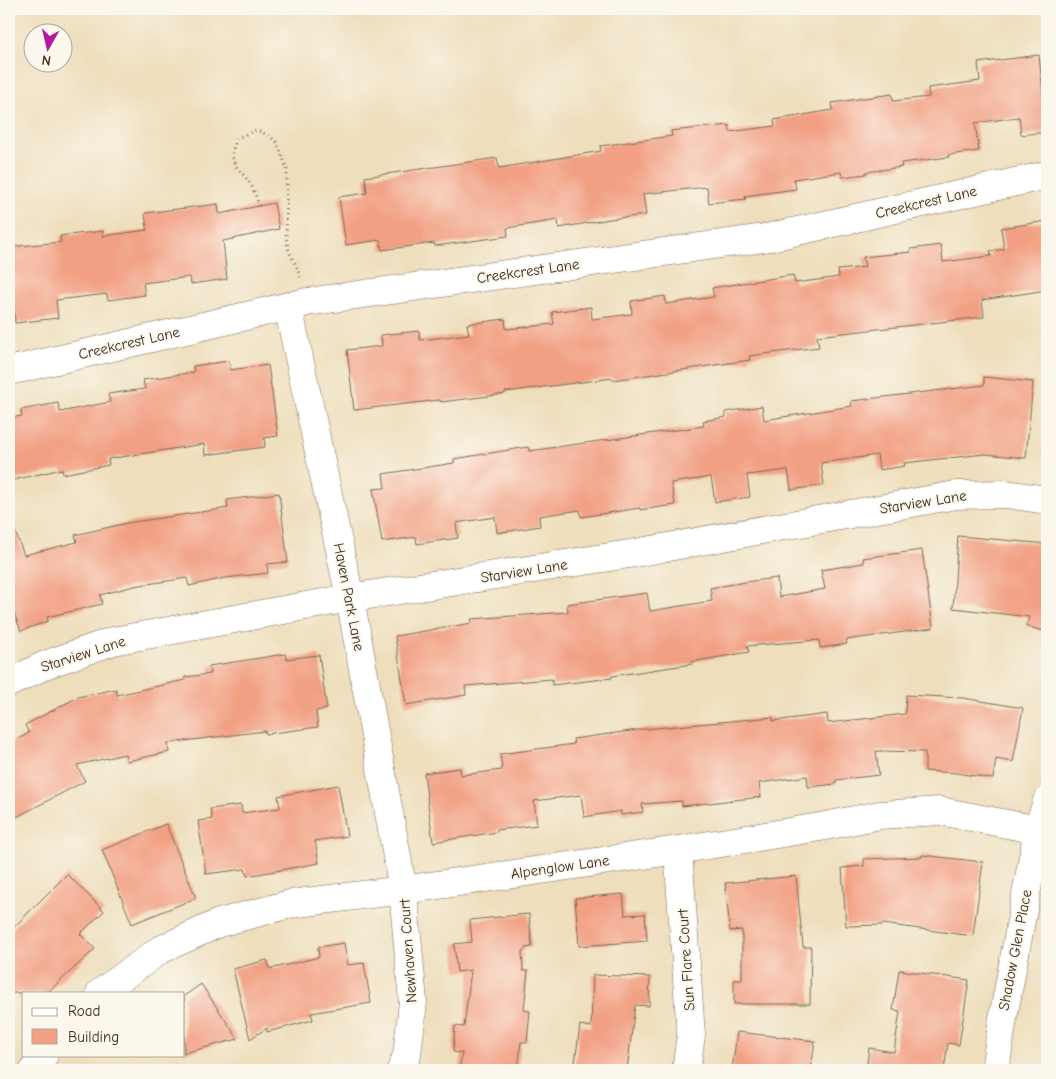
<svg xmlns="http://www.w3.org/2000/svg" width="1056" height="1079" viewBox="0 0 1056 1079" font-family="'Comic Neue',sans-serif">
<rect width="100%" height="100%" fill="#fbf7ec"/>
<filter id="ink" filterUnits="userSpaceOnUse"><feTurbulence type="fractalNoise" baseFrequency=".02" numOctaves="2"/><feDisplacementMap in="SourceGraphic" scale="10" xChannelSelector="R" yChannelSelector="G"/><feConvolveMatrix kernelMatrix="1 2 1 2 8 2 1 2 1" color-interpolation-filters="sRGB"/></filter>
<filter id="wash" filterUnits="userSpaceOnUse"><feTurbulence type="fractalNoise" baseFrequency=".0096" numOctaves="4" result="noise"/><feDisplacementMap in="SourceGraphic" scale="20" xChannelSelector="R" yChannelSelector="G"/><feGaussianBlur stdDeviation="1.12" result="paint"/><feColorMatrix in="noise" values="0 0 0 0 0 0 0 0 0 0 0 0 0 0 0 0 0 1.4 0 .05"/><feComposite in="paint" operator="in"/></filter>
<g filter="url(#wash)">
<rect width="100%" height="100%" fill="#eedebc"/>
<g id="blocks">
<!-- building -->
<path fill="#f2a084" d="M1039,55L1047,132L1021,135L1019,117L975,123L979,151L948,155L949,157L901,163L902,167L866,172V174L842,177L841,172L794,179L796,189L745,196L746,199L709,203L707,187L643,194L646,215L610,219L559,228L558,220L507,228L508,236L435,246L434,243L382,250L380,240L346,245L339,197L367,193L365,177L497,158L499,168L601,151L600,146L672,136L671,131L729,125L730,132L775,126L774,120L833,110L832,103L892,94L893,101L929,97L928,88L980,81L978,63Z
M274,203L279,229L223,241L227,279L191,284L190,277L143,283L145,295L108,300L107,294L56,300L58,318L15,323L14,310H9V247L61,242L60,236L103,231V236L147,230L145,213L218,204L219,214Z
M1047,221V290L982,300L984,317L817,336L819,347L749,356L750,360L613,380V378L505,392V394L441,402L440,400L354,410L347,350L382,346L381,335L419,331L420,340L469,334L467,324L505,319L506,329L554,324L552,312L591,307L592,319L632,314L631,301L665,296L666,304L714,297L712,288L793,275L795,283L839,277L838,270L865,267L863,257L911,252L910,249L941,245L943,262L991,256L990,251L1004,249L1001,228Z
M229,361L230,370L268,365L278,436L264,438L265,447L205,455L204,444L108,459L109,465L63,474L62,469L9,481V418L22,416L21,410L58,403L60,412L110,402L108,394L145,389L143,380L194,372L193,366Z
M984,377L1033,382L1026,458L985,454L904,463L905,466L879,470L877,455L821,463L824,485L791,490L788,470L747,475L750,497L715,502L711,477L671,483L675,505L640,510V508L581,517L580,510L539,516L540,526L497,533L495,517L456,523L458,538L417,544L416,537L382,542L373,489L385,488L383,474L454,463V459L528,447L529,451L704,426L703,421L726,417L725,412L762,406L764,420L852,406L851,401L984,385Z
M279,493L288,562L267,564L268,573L225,578L189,586L187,578L134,586L100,595L102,604L47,617L48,621L21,631L14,613L9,615V521H11L24,555L77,542L75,535L127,523L228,508L227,500Z
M958,536L1047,544V632L1026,626L1029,617L953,608Z
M922,550L933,628L846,640L847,644L820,648L819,640L747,646L749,652L691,662L692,664L612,676V678L552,685V679L465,686L466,695L406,705L395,636L472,623L471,619L568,612L567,604L647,593L650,611L712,601L710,588L752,581L777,578L779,597L825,589L821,570L864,563L863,558Z
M285,654L286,659L319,655L327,709L316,711L318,727L266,734L265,731L168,743L169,752L127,761L125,754L77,765L85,781L9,821V744L29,733L25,725L78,697L116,689L117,695L185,680V677L210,674L209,666Z
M906,695L963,698L1023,708L1013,762L996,759L993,779L957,773L925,771V752L876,751L879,775L836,780V784L808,787L807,776L759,783L761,797L682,806V801L642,804L643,812L621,815V811L584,817L581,795L534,801L537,825L497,830V832L433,842L424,773L460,768L461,775L502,770L500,754L574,744L573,739L645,729L773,717V721L827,714L828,723L905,714Z
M338,785L347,836L315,841L319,863L247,876L245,869L206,874L198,821L212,819L210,809L241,805L242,813L280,808L278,796Z
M166,824L196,898L132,924L102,850Z
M922,855L983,862L973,936L883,924V925L846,926L842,868L864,866V859L922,857Z
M67,874L104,911L80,934L95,949L47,993H9V932Z
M796,876L803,947H811L810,1004H734V980H742V930L730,931L725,883Z
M623,894L625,915L645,914L647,941L579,946L575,898Z
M529,914L532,947L525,948V950L522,951L523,971H528L524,1010L530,1011L527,1042H521L518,1070H459L462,1053L453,1052L455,1026L464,1027L471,970L457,972L454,944L472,942L470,920Z
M344,943L348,965L364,963L371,1003L311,1013L313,1020L267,1032V1028L250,1039L233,969L267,960L270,969L319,957L318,947Z
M899,970L969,980L959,1045L948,1043L944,1070H866L869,1048L894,1052L900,1011L893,1010Z
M593,975L650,977L649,1006L635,1005L627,1070H574L580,1025L591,1027Z
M201,984L238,1039L184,1053V996Z
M737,1032L815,1041L811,1070H732Z"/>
</g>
</g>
<g filter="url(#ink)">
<use href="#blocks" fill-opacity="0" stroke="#7a6955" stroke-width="1"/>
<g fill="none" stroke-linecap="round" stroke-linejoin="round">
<!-- minor casing -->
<g stroke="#7a6955" stroke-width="29">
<path id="minor" d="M288,306L350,598L403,890L413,1002L407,1055L401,1070
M9,371L307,302L771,237L1047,175
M9,683L45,665L113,641L350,598L635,553L956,495L1006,494L1047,500
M678,850L691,1035L686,1070
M100,993L160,950L219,923L290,904L403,890L678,850L820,827L880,815L940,811L1038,830
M34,1070L44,1055
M995,1070L1003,1018L1038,830L1047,801"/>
</g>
<!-- path -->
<path stroke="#7a6955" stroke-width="3" stroke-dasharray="1 4" stroke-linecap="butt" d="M259,206C257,199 255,193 252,187C242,167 224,166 237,138L256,130L268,135L277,142L287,169L286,237L289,252L296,265L300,277"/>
<!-- minor -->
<use href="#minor" stroke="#fff" stroke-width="28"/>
</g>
</g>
<g text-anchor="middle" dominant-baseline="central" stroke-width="4" stroke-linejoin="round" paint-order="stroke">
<!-- street labels -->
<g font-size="15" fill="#3b2a1e" stroke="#fbf7ec">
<text transform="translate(926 202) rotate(-13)">Creekcrest Lane</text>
<text transform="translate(528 271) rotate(-8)">Creekcrest Lane</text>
<text transform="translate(129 343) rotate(-13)">Creekcrest Lane</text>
<text transform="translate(923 502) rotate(-9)">Starview Lane</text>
<text transform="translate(524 571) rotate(-9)">Starview Lane</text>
<text transform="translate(349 597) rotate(79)">Haven Park Lane</text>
<text transform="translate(83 654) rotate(-18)">Starview Lane</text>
<text transform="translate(560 867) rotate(-8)">Alpenglow Lane</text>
<text transform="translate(1015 950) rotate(-79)">Shadow Glen Place</text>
<text transform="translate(408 951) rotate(-94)">Newhaven Court</text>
<text transform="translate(686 960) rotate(-94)">Sun Flare Court</text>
</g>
</g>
<!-- margin -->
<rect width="1056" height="1079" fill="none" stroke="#fbf7ec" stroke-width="30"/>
<!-- legend -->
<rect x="22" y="992" width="162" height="65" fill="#fbf7ec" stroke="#aea59a"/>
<rect x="32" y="1008" width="25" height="8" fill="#ffffff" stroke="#aea59a"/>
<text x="68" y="1016" font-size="15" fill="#3b2a1e">Road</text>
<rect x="32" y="1029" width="25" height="15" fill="#f2a084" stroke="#aea59a"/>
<text x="68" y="1042" font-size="15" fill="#3b2a1e">Building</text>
<!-- north arrow -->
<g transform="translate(48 48) rotate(188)"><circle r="24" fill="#fbf7ec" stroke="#aea59a"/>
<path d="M0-4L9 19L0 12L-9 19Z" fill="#b5179e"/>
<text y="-8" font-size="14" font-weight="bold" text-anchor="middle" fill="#3b2a1e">N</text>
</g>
</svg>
